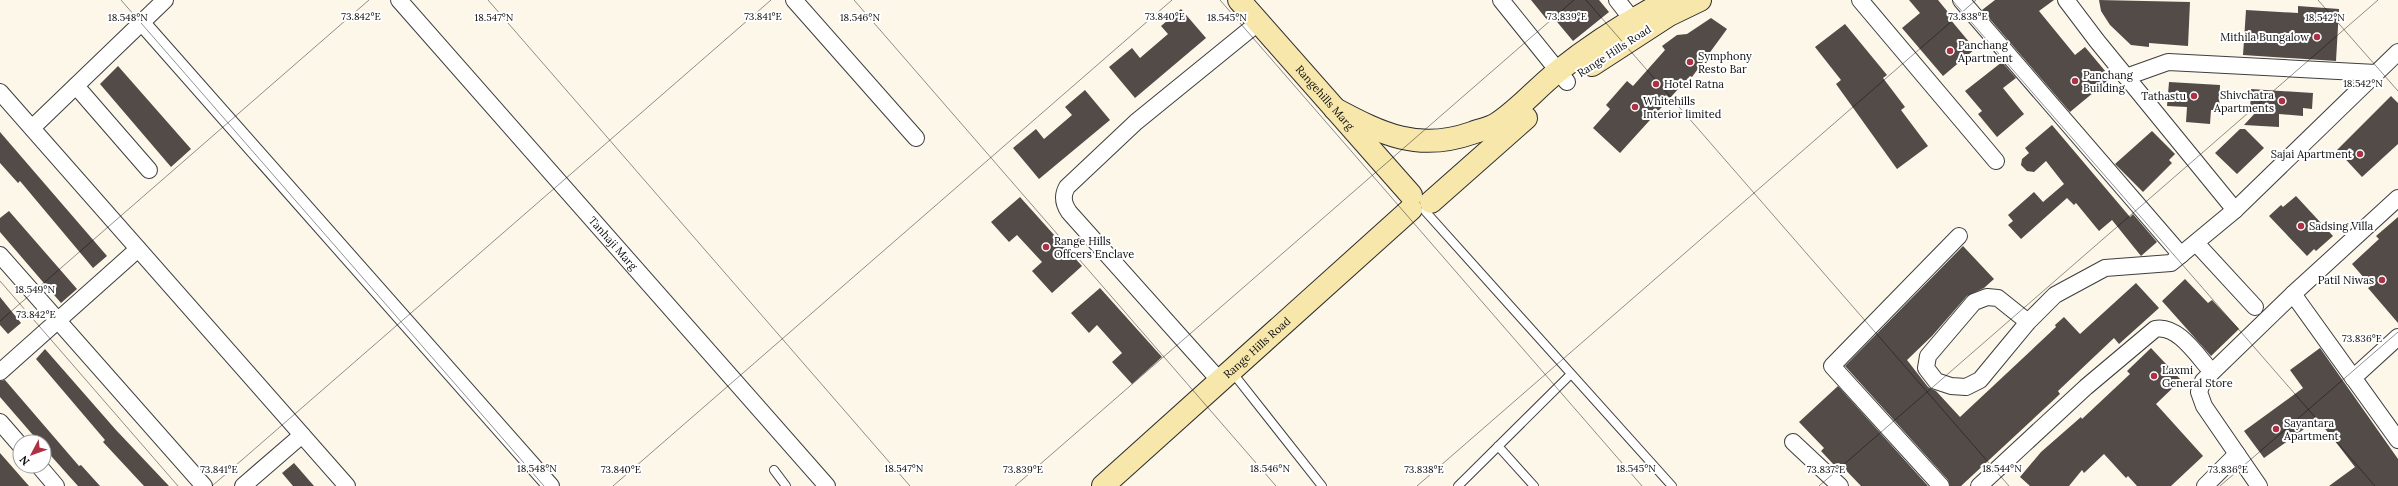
<svg xmlns="http://www.w3.org/2000/svg" width="2398" height="486" viewBox="0 0 2398 486" font-family="Lora,serif">
<rect width="100%" height="100%" fill="#fdf7ea"/>
<!-- building -->
<path fill="#524b48" d="M1531,0H1599L1609,12L1573,41L1553,17L1548,21Z
M1909,0H1938L1952,17L1950,19L1975,49L1943,76L1902,28L1920,13Z
M1995,0H2054L2039,11L2075,55L2085,47L2111,78L2070,112L1982,10Z
M2099,0L2190,2L2188,46L2149,43V47L2131,45L2110,25L2101,11Z
M2298,6L2339,9L2336,61L2243,55L2246,10L2298,13Z
M1181,9L1206,38L1135,98L1109,67L1132,48L1140,58L1168,34L1161,26Z
M1711,18L1727,29L1692,77L1690,76L1620,153L1593,128L1610,109L1606,105L1627,81L1633,86L1665,50L1662,46L1677,35L1687,34Z
M1845,24L1887,75L1883,78L1905,107L1901,110L1928,146L1897,169L1836,84L1841,80L1815,47Z
M2002,62L2016,78L2003,88L2024,114L1997,137L1978,114L1982,111L1965,91Z
M118,66L191,149L171,167L100,84Z
M2169,82L2220,85L2219,110H2211L2210,124L2186,122L2187,107L2167,106Z
M2251,89L2313,93L2312,109L2303,108V116L2279,114V127L2244,125L2256,112H2250Z
M1085,90L1110,120L1039,179L1013,148L1036,129L1044,139L1072,115L1065,107Z
M2391,96L2398,103V144L2362,177L2337,150Z
M2052,125L2130,217L2133,214L2157,242L2141,256L2112,220L2099,231L2076,203L2074,205L2067,198L2021,239L2008,225L2013,221L2008,215L2034,192L2043,202L2064,184L2046,161L2034,172L2027,171L2021,165L2022,159L2029,153L2025,148Z
M2240,129H2245L2264,148L2237,174L2215,153Z
M2152,131L2175,154L2169,160L2172,163L2143,192L2115,164Z
M0,132L107,256L93,268L20,181L18,183L0,163Z
M2296,196L2333,236L2316,251L2314,249L2307,256L2269,216L2281,205L2283,207Z
M1020,197L1082,266L1052,293L1032,271L1042,262L1017,235L1009,242L991,222Z
M9,211L77,289L61,303L0,232V218Z
M2398,217V323L2368,288L2371,286L2352,264L2379,239L2376,236Z
M1963,246L1994,279L1984,288L1967,296L1932,336L1907,360L1928,387L1936,391L1960,417L2056,327L2055,325L2064,317L2080,334L2136,283L2159,308L2119,344L2114,338L2058,391L2060,394L1961,486H1950L1948,480L1845,366Z
M2185,279L2208,303L2212,300L2239,329L2211,356L2162,301Z
M1100,288L1162,357L1132,384L1112,362L1122,353L1097,325L1089,333L1071,313Z
M0,297L21,323L8,334L0,325Z
M2151,348L2181,380L2156,404L2203,456L2171,486H2137L2128,476L2126,478L2104,454L2084,473L2082,470L2069,486H2030L2020,477L2041,452L2081,417L2082,419L2130,374L2127,371Z
M2320,348L2398,459V486H2329L2355,467L2318,419L2264,458L2244,431L2303,388L2290,370Z
M45,349L116,430L169,486H144L103,442L105,440L36,359Z
M5,380L79,466L81,465L100,486H78L69,476L44,448V442H39L0,397V381Z
M1838,386L1928,486H1861L1839,463L1835,466L1821,451L1824,448L1799,422Z
M0,453L29,486H0Z
M294,463L314,486H293L282,473Z"/>
<g fill="none" stroke-linecap="round" stroke-linejoin="round">
<!-- lane casing -->
<g stroke="#3e3e3e" stroke-width="10">
<path id="lane" d="M1425,211L1672,486
M1232,372L1322,486
M1498,446L1534,486
M774,470L786,486
M1458,486L1571,374"/>
</g>
<!-- street casing -->
<g stroke="#3e3e3e" stroke-width="18">
<g id="street">
<path id="s1" d="M399,0L827,486"/>
<path d="M794,0L916,138"/>
<path d="M1501,0L1567,82"/>
<path d="M1617,0L1639,28"/>
<path d="M1860,0L1996,161"/>
<path d="M1961,0L2181,255"/>
<path d="M2066,0L2097,41L2235,210"/>
<path d="M142,23L551,486"/>
<path d="M2126,77L2168,62L2376,73"/>
<path d="M76,86L149,170"/>
<path d="M0,92L347,486"/>
<path d="M32,128L165,0"/>
<path d="M2196,243L2255,307"/>
<path d="M0,255L204,486"/>
<path d="M2293,294L2398,440"/>
<path d="M2028,322L1998,298L1987,297L1974,302L1928,356L1926,368L1936,381L1951,386L1966,387L1980,380L2028,322L2055,295L2105,268L2171,263L2235,210L2398,52"/>
<path d="M0,372L138,249"/>
<path d="M2353,378L2398,337"/>
<path d="M1220,381L1069,212C1063,203 1062,196 1067,187L1136,122L1259,22"/>
<path d="M0,422L20,445"/>
<path d="M1793,442L1840,486"/>
<path d="M39,466L56,486"/>
<path d="M243,486L302,435"/>
<path d="M1941,486L1832,366L1959,236"/>
<path d="M1979,486L2086,387L2155,329C2178,324 2198,357 2212,372"/>
<path d="M2205,486L2237,454"/>
<path d="M2259,486L2204,406L2199,392L2203,381L2293,294L2398,198"/>
</g>
</g>
<!-- secondary casing -->
<g stroke="#2d2d2d" stroke-width="24">
<g id="secondary">
<path id="s2" d="M1239,0L1411,195"/>
<path d="M1592,65L1669,15L1700,0"/>
<path d="M1335,109C1382,134 1418,152 1472,133C1480,130 1491,128 1498,123C1519,109 1537,88 1557,72C1592,44 1630,20 1669,0"/>
<path d="M1431,202L1526,118"/>
<path id="s3" d="M1103,486L1411,209"/>
</g>
</g>
<!-- lane -->
<use href="#lane" stroke="#fff" stroke-width="8"/>
<!-- street -->
<use href="#street" stroke="#fff" stroke-width="16"/>
<!-- secondary -->
<use href="#secondary" stroke="#f7e7ab" stroke-width="22"/>
</g>
<!-- ticks -->
<path fill="none" stroke="#0b0b0b" stroke-width="1" stroke-opacity="0.45" d="M121,0L544,486M488,0L910,486M854,0L1276,486M1220,0L1642,486M1586,0L2009,486M1952,0L2375,486M2318,0L2398,91M0,281L178,486M0,321L369,0M212,486L771,0M613,486L1172,0M1015,486L1574,0M1417,486L1976,0M1819,486L2378,0M2220,486L2398,332"/>
<!-- markers -->
<g fill="#ac3144" stroke="#fff" stroke-width="1.5">
<circle cx="2317" cy="37" r="4"/>
<circle cx="1950" cy="51" r="4"/>
<circle cx="1690" cy="62" r="4"/>
<circle cx="2075" cy="81" r="4"/>
<circle cx="1656" cy="84" r="4"/>
<circle cx="2194" cy="96" r="4"/>
<circle cx="2282" cy="101" r="4"/>
<circle cx="1635" cy="107" r="4"/>
<circle cx="2360" cy="154" r="4"/>
<circle cx="2301" cy="226" r="4"/>
<circle cx="1046" cy="247" r="4"/>
<circle cx="2382" cy="280" r="4"/>
<circle cx="2154" cy="376" r="4"/>
<circle cx="2276" cy="429" r="4"/>
</g>
<g text-anchor="middle" dominant-baseline="central" stroke-width="4" stroke-linejoin="round" paint-order="stroke">
<!-- poi labels -->
<g font-size="11" fill="#0b0b0b" stroke="#fff" text-anchor="start">
<text x="2309" y="37" text-anchor="end">Mithila Bungalow</text>
<text x="1958" y="45">Panchang<tspan x="1958" dy="13">Apartment</tspan></text>
<text x="1698" y="56">Symphony<tspan x="1698" dy="13">Resto Bar</tspan></text>
<text x="2083" y="75">Panchang<tspan x="2083" dy="13">Building</tspan></text>
<text x="1664" y="84">Hotel Ratna</text>
<text x="2274" y="95" text-anchor="end">Shivchatra<tspan x="2274" dy="13">Apartments</tspan></text>
<text x="2186" y="96" text-anchor="end">Tathastu</text>
<text x="1643" y="101">Whitehills<tspan x="1643" dy="13">Interior limited</tspan></text>
<text x="2352" y="154" text-anchor="end">Sajai Apartment</text>
<text x="2309" y="226">Sadsing Villa</text>
<text x="1054" y="241">Range Hills<tspan x="1054" dy="13">Offcers Enclave</tspan></text>
<text x="2374" y="280" text-anchor="end">Patil Niwas</text>
<text x="2162" y="370">Laxmi<tspan x="2162" dy="13">General Store</tspan></text>
<text x="2284" y="423">Sayantara<tspan x="2284" dy="13">Apartment</tspan></text>
</g>
<!-- street labels -->
<g font-size="11" fill="#0b0b0b" stroke="#fff">
<text transform="translate(1614 51) rotate(-33)">Range Hills Road</text>
<text stroke="none"><textPath href="#s2" startOffset="130">Rangehills Marg</textPath></text>
<text stroke="none"><textPath href="#s1" startOffset="324">Tanhaji Marg</textPath></text>
<text stroke="none"><textPath href="#s3" startOffset="207">Range Hills Road</textPath></text>
</g>
</g>
<g font-size="10" text-anchor="middle" fill="#0b0b0b" stroke="#fff" stroke-width="4" stroke-linejoin="round" paint-order="stroke">
<text x="361" y="20">73.842°E</text>
<text x="763" y="20">73.841°E</text>
<text x="1165" y="20">73.840°E</text>
<text x="1567" y="20">73.839°E</text>
<text x="1968" y="20">73.838°E</text>
<text x="128" y="21">18.548°N</text>
<text x="494" y="21">18.547°N</text>
<text x="860" y="21">18.546°N</text>
<text x="1227" y="21">18.545°N</text>
<text x="2325" y="21">18.542°N</text>
<text x="2363" y="87">18.542°N</text>
<text x="35" y="293">18.549°N</text>
<text x="36" y="318">73.842°E</text>
<text x="2362" y="342">73.836°E</text>
<text x="537" y="472">18.548°N</text>
<text x="904" y="472">18.547°N</text>
<text x="1270" y="472">18.546°N</text>
<text x="1636" y="472">18.545°N</text>
<text x="2002" y="472">18.544°N</text>
<text x="219" y="473">73.841°E</text>
<text x="621" y="473">73.840°E</text>
<text x="1023" y="473">73.839°E</text>
<text x="1424" y="473">73.838°E</text>
<text x="1826" y="473">73.837°E</text>
<text x="2228" y="473">73.836°E</text>
</g>
<!-- north arrow -->
<g transform="translate(32 454) rotate(229)"><circle r="19" fill="#ffffff" stroke="#9d9d9d"/>
<path d="M0-3L7 15L0 10L-7 15Z" fill="#ac3144"/>
<text y="-6" font-size="11" font-weight="bold" text-anchor="middle" fill="#0b0b0b">N</text>
</g>
</svg>
